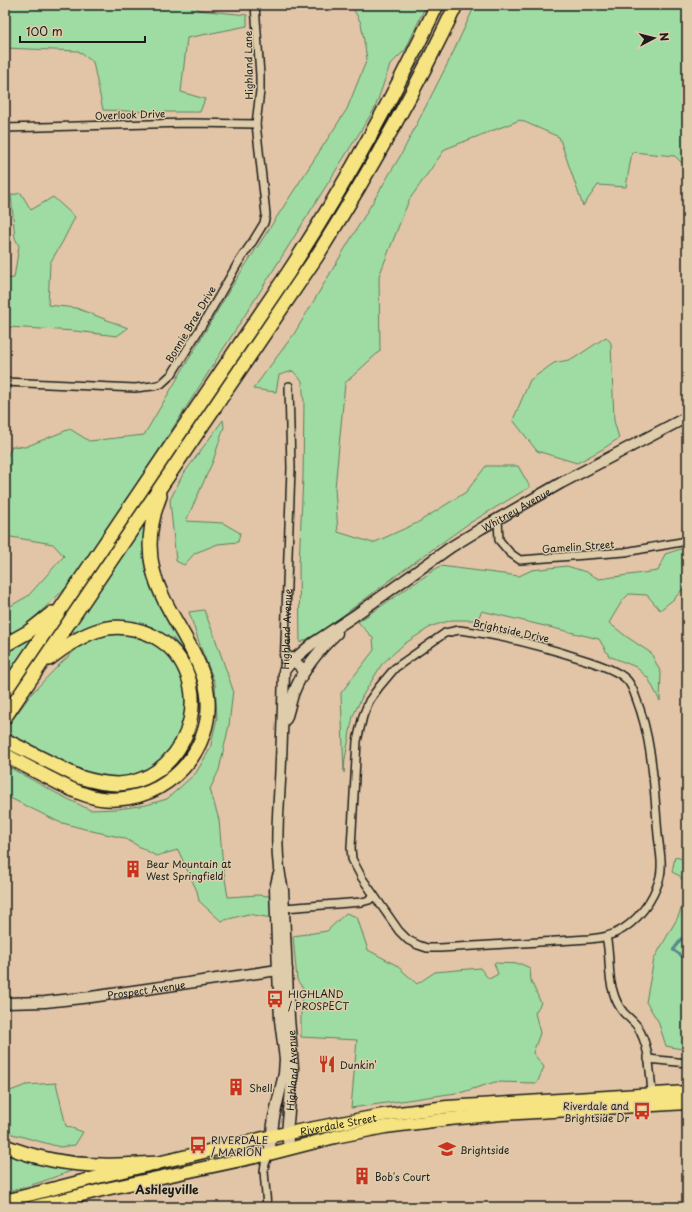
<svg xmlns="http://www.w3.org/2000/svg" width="692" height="1212" viewBox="0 0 692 1212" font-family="'Playpen Sans',sans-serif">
<rect width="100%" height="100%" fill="#e2c5a6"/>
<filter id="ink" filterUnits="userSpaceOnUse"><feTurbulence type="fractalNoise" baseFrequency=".025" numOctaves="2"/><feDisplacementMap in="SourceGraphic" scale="8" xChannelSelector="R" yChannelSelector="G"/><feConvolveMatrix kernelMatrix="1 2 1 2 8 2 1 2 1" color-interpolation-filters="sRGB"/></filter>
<g filter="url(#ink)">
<!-- green -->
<path fill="#9fdca3" stroke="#5e7c60" d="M5,5H197L198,10L247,15V26L187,38L181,92L205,99L200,112H157L103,110L93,62L78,51L5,48Z
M351,5H426L406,49L390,65L375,108L259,293L136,486L69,585L21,630L5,634V609L28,596L64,556L53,544L5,536V462L12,446L25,447L70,429L89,441L144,435L232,286L347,109L367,59L361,23Z
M475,5H687V168L675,156L632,152L626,187L598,185L583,206L559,137L520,120L445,149L409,200L379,276L380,351L345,383L335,488L338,532L373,543L417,523L466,492L486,466H518L530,487L468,524L405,569L325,629L300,643L299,564L303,477L304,402L302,381L293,371L279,375L276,392L253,389L294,334L402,153L451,57Z
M21,193L31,210L53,197L75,217L63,241L50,263L48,305L76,308L128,328L117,336L75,331L8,327L5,323V279L14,278L19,246L15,238L11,195Z
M606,337L611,343L614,421L619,438L603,449L577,463L537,451L513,420L530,380L554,363L573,359Z
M223,420L224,427L213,461L186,521L223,523L240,533L238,542L218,544L195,553L184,565L176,561L170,500L182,476Z
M146,517H149L145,539L186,649L183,651L173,638H169L152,629L116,621L95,624L76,633L71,630Z
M687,547V584L674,599L660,610L647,595L629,594L622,601L609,623L627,637L651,653L661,673L660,701L648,678L636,667L609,656L599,639L482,611L477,620H452L432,626L404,644L382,664L363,695L353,716L345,759L344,773L341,693L374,650L373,638L358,622L440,566L519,576L532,570L567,566L586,572L599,579L658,571L665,554Z
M204,610L214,635L233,690L229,725L219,770L210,789L219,820L223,867L228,897L257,895L269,896L272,918L248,914L221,921L199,901L197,891L178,850L156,856L124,838L92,831L59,822L6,796L5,798V765L58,794L90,810L118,809L146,805L167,799L196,773L210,749L217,718L215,683L201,648L189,612Z
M127,634L147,638L166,652L180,671L187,694L186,718L178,740L162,758L143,772L122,777L94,775L64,762L5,733V730L32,693L60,664L81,645L105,635Z
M30,639H32L5,680V651Z
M675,857L687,860V888L680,876L672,872Z
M687,893V1050L666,1046L658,1021L646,1002L654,959L678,917Z
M346,913L357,917L368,950L396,965L417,984L435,972L480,968L489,979L498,974L494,963L521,964L530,968L531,981L541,1003L535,1013L540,1033L533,1053L544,1067L537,1083L495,1082L463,1092L351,1108L357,1040L301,1037V1007L303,988L297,980L293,936L327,931Z
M56,1083L66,1126L83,1132L75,1145L60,1147L5,1132V1093L26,1085Z
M5,1150L74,1170L41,1182L5,1193Z"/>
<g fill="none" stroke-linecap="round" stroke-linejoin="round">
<!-- stream -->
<path stroke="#56878a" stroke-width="2.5" d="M687,937L682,938L673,950L683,957L687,959"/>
<!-- street casing -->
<g stroke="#1c1c1c" stroke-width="10">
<g id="street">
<path d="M5,128L187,123L256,124"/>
<path d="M5,382L135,388L153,386L161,384L172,374L207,317L238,263L253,241L264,223L266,215L264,195L256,124L260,91V75L255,5"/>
<path d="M498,519L499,540L510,553L520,560L625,552L687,541"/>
<path d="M459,630C501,635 542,646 582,659C595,663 617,670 626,679C631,683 634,692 636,698C653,741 654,789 658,835C659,846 662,858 661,868C661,874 659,881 657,886C649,907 630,930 607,936C602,938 595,938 589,939L440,948H427L418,945L408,940L399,931L362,878L352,859L351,848L357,741L363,716L369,701L379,687L395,668L445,633Z"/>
<path id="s1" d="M284,671L291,468L289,386"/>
<path d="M284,908L362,902L369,900L374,896"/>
<path d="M606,937C611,955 607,974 613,991C615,999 619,1007 624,1013C628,1017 633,1021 637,1026C650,1046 650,1072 652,1094"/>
<path d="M648,1059L687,1063"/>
<path d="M267,1207L264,1171L265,1164L269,1154"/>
</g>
</g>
<!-- secondary casing -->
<g stroke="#1c1c1c" stroke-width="13">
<g id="secondary">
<path d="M285,655L293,660L305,671"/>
<path d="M286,719C289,710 291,700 294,692C303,669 320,649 337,633"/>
<path id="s2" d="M5,1003L45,1002L91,997L278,970H287"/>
<path id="s3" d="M289,1149L287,1133L293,1068L289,1018L283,890C274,855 278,817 280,781C282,744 283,708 284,671L293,660L312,644L354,616L451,547L482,528L561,483L687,417"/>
<path d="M269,1154L274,1117L284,1074L285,1059L280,1020L278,970L275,889L278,876"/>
</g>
</g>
<!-- primary casing -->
<g stroke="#1c1c1c" stroke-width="15">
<g id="primary">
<path id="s4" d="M5,1201L102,1176L272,1136L383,1115L447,1107L687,1092"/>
<path d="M33,1207L106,1189L269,1154L335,1137L385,1127L449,1119L501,1114L687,1103"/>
</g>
</g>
<!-- highway casing -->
<g stroke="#1c1c1c" stroke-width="16">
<path id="highway" d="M5,645L28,632L52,613
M5,691L288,273C344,187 393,98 437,5
M5,717L317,256C368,174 415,92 456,5
M5,740L79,777C92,781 104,784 118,784C196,780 222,667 149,634C132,627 113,625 96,631C78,637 63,648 49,659
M5,755C20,763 35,771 51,779C62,785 74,791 86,795C112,804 145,798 167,782C184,770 196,755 203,735C226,671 167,627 153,570C147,545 151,519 160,496
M5,1146C35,1158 69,1165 102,1165C120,1166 139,1164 157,1163"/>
</g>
<!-- street -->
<use href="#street" stroke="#dfccaa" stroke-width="7"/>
<!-- secondary -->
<use href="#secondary" stroke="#dfccaa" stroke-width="10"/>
<!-- primary -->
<use href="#primary" stroke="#f6e381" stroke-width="12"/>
<!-- highway -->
<use href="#highway" stroke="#f6e381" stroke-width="13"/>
</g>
</g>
<!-- icons -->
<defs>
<g id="building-bare" transform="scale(1.38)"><path d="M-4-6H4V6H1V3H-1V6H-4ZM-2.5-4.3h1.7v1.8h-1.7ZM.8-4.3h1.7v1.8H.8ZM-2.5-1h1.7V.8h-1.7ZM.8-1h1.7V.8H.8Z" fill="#c8321e" stroke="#dfccaa" stroke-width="2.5" paint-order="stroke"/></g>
<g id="bus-bare" transform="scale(1.38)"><path d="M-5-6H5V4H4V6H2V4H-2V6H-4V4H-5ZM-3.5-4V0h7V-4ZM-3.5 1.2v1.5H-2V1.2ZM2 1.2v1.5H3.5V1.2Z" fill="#c8321e" stroke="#dfccaa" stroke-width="2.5" paint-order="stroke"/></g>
<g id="restaurant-bare" transform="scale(1.38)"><path d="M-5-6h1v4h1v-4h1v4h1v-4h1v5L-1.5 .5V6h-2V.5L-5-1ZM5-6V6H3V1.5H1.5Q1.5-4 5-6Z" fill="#c8321e" stroke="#dfccaa" stroke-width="2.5" paint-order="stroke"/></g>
<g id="school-bare" transform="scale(1.38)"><path d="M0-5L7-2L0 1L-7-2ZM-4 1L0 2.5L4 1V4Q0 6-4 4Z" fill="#c8321e" stroke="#dfccaa" stroke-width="2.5" paint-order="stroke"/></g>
</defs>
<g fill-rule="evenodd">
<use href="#building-bare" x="133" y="869"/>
<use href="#bus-bare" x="275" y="999"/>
<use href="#restaurant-bare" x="327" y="1064"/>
<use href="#building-bare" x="236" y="1087"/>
<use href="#bus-bare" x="642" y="1111"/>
<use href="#bus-bare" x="198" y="1145"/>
<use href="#school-bare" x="447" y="1149"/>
<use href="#building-bare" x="362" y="1176"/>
</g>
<g text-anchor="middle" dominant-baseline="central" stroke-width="3" stroke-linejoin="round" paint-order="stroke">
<!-- street labels -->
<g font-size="10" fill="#1c1c1c" stroke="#dfccaa">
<text transform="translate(248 65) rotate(-91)">Highland Lane</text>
<text transform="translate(130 114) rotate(-2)">Overlook Drive</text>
<text transform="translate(190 324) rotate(-59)">Bonnie Brae Drive</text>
<text stroke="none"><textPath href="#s3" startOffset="763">Whitney Avenue</textPath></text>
<text transform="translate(578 546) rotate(-4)">Gamelin Street</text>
<text stroke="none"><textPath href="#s1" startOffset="42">Highland Avenue</textPath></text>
<text transform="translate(511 630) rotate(12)">Brightside Drive</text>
<text stroke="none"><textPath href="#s2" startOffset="142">Prospect Avenue</textPath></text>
<text stroke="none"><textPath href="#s3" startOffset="79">Highland Avenue</textPath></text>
<text stroke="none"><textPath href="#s4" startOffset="342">Riverdale Street</textPath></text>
</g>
<!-- poi labels -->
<g font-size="10" fill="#1c1c1c" stroke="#dfccaa" text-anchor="start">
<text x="146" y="863">Bear Mountain at<tspan x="146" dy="12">West Springfield</tspan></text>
<text x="288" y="993">HIGHLAND<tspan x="288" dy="12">/ PROSPECT</tspan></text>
<text x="340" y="1064">Dunkin'</text>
<text x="249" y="1087">Shell</text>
<text x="629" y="1105" text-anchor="end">Riverdale and<tspan x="629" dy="12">Brightside Dr</tspan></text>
<text x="211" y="1139">RIVERDALE<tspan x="211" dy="12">/ MARION</tspan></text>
<text x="460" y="1149">Brightside</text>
<text x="375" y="1176">Bob's Court</text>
</g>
<!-- quarter labels -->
<g font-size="12" font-weight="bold" fill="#1c1c1c" stroke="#dfccaa">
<text x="167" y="1189">Ashleyville</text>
</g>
</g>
<!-- margin -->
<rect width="692" height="1212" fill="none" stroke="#dfccaa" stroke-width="20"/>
<rect x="10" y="10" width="672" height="1192" fill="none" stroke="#1c1c1c" stroke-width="1.5" filter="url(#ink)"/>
<!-- north arrow -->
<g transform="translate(654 38) rotate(83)" stroke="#dfccaa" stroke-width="3" paint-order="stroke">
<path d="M0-3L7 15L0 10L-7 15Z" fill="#1c1c1c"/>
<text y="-6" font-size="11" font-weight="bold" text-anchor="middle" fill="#1c1c1c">N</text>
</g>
<!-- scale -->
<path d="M20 36v6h125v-6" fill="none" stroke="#1c1c1c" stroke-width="2"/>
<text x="26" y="36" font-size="12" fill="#1c1c1c" stroke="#dfccaa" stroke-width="3" paint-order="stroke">100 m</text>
</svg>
